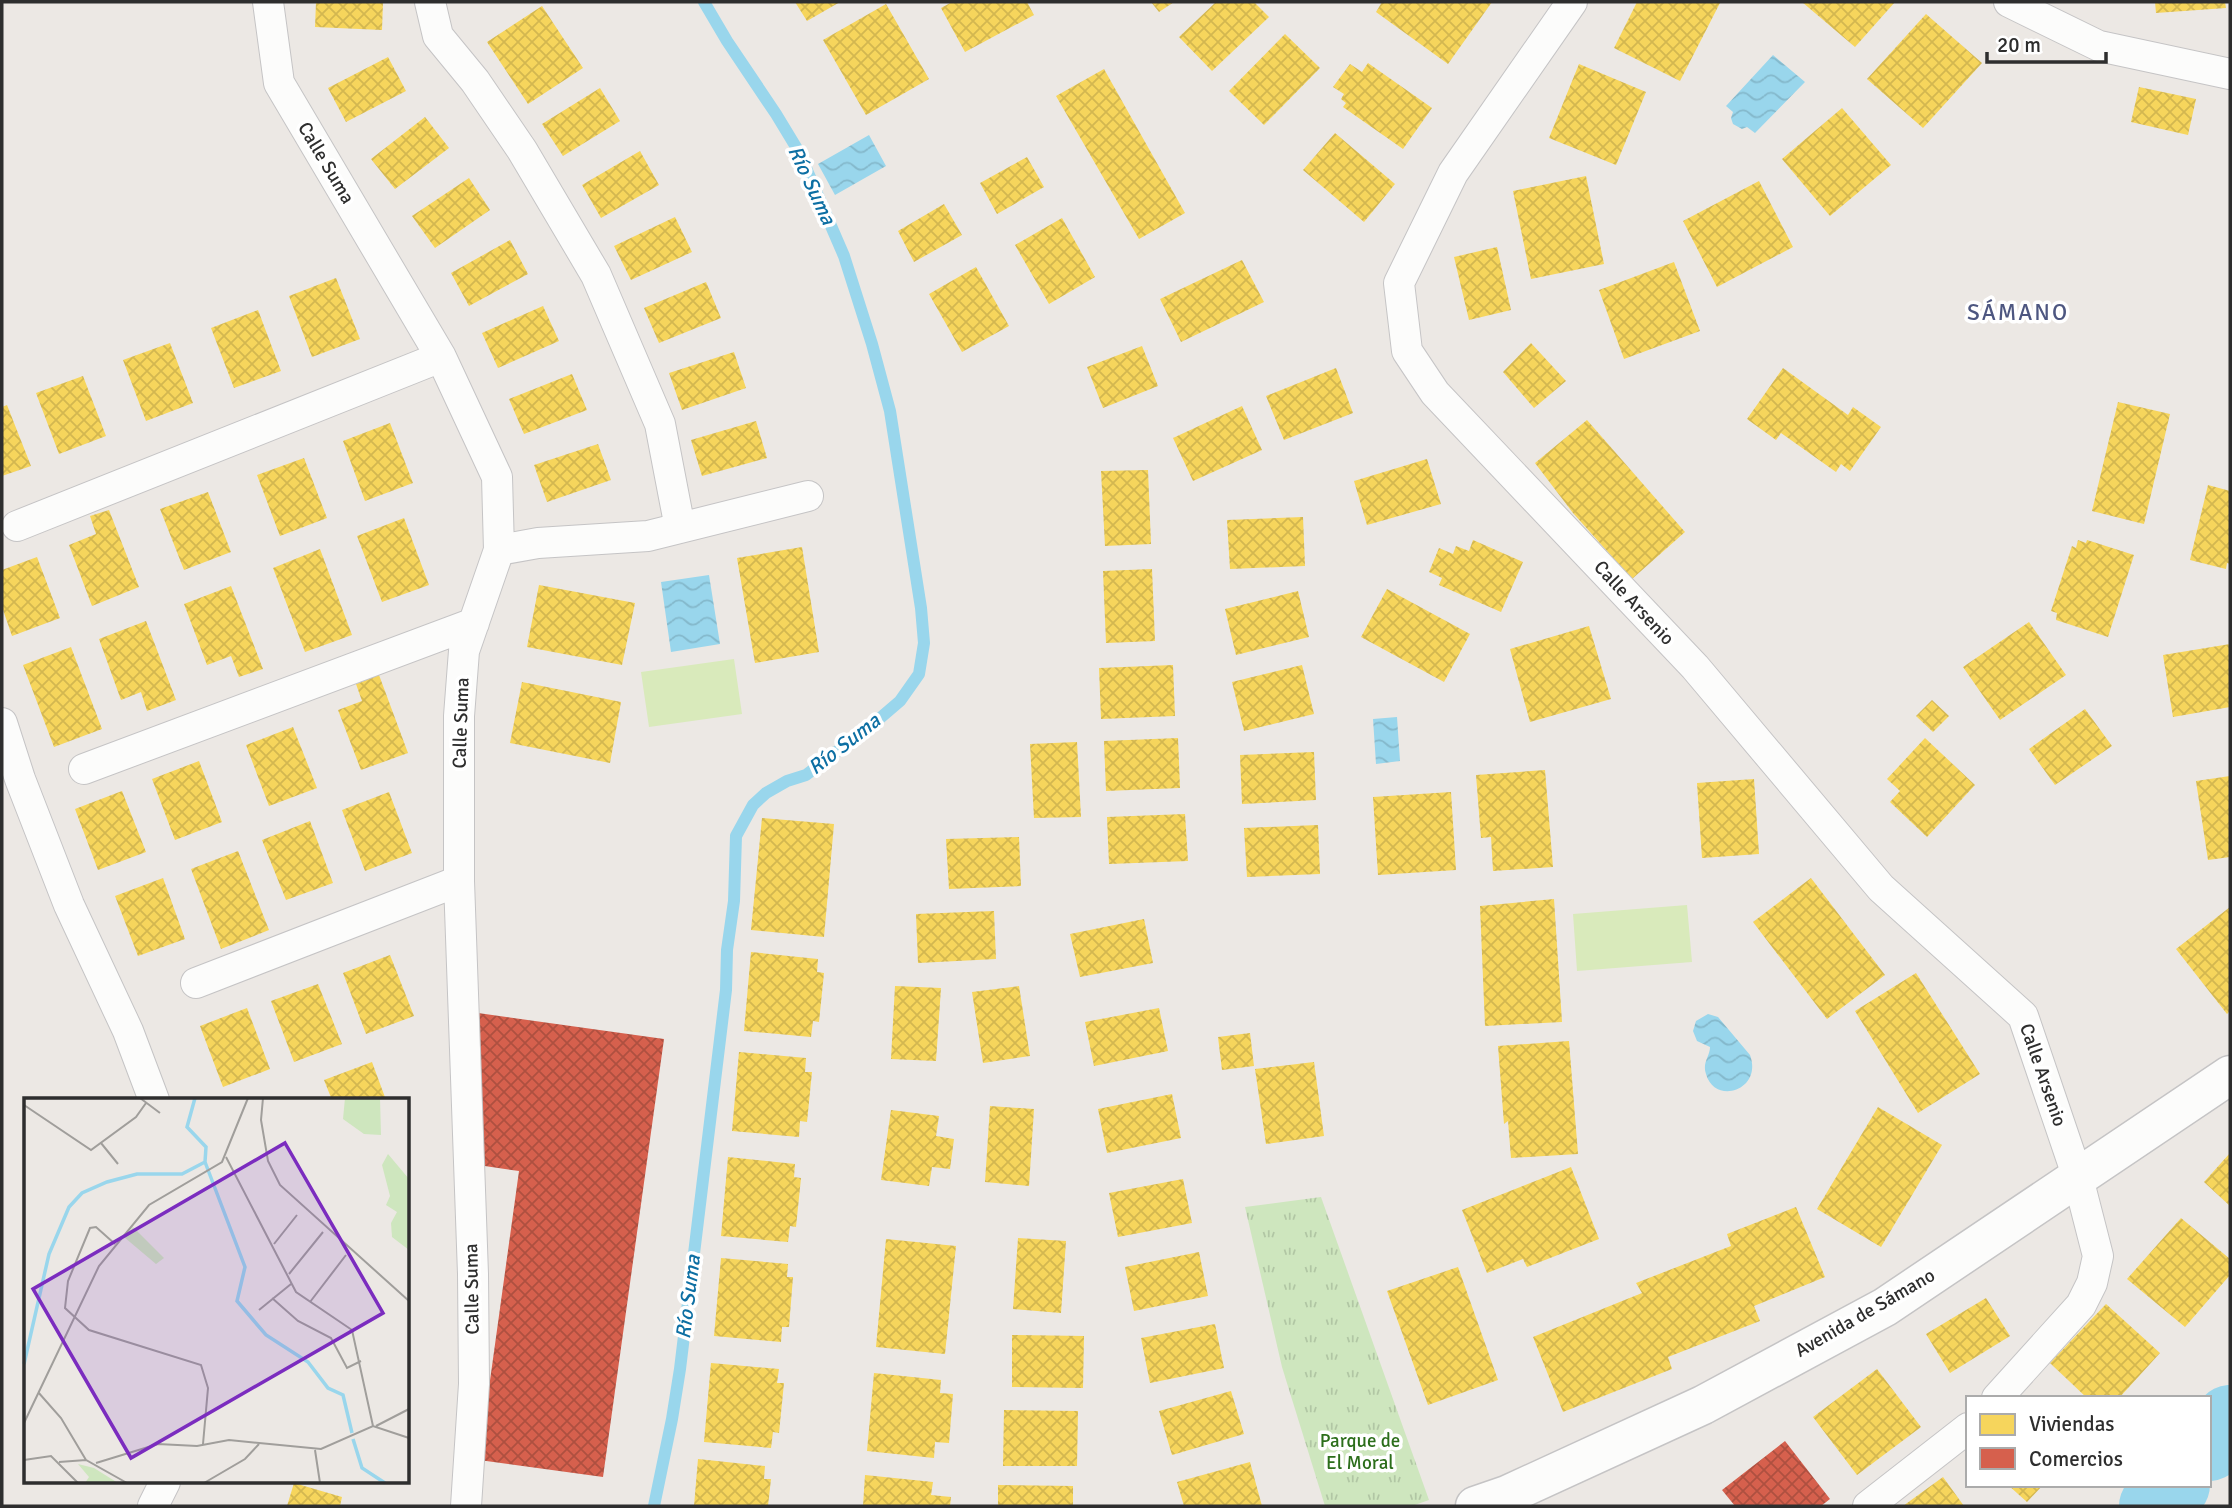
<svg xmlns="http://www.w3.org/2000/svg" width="2232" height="1508" viewBox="0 0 2232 1508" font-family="Signika,sans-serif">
<defs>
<pattern id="park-tufts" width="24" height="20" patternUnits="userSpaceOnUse" patternTransform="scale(1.75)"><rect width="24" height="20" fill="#cee6be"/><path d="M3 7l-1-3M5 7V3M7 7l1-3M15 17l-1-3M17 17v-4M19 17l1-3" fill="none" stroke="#b1c6a4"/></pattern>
<pattern id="water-waves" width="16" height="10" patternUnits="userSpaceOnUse" patternTransform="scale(1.75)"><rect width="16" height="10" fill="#99d6ec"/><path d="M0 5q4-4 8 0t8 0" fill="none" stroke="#84b8cb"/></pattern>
<pattern id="homes-cross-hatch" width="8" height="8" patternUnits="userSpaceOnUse" patternTransform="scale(1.75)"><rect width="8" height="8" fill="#f6d55c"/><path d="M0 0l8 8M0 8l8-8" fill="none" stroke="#d3b750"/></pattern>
<pattern id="shops-cross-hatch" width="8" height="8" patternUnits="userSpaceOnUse" patternTransform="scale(1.75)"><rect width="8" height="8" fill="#d6604d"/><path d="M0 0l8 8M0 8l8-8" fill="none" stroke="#ae5040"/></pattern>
</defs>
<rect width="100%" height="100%" fill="#ece8e4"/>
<!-- park -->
<path fill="url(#park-tufts)" d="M1321,1197L1429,1500L1412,1506H1325L1282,1367L1245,1207Z"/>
<!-- pitch -->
<path fill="#d9eabb" d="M734,659L742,714L649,727L641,672Z
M1687,905L1692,962L1577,971L1573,914Z"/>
<!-- water -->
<path fill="url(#water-waves)" d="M1773,55L1805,82L1755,133L1747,127L1742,129L1733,124L1731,118L1733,112L1726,106Z
M869,135L886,166L835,195L818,164Z
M709,575L720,644L671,652L661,582Z
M1397,717L1400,761L1376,764L1373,719Z
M1708,1014L1718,1017L1750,1055C1763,1090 1715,1106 1706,1074C1702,1063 1710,1056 1710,1047L1697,1041L1693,1031L1696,1021Z"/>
<!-- homes -->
<path fill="url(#homes-cross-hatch)" d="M316,2H383L382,30L315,27Z
M795,2H840L807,21Z
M952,2H1027L1034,15L965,52L941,8Z
M1151,2H1174L1159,12Z
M1216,2H1254L1269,17L1212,71L1179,37Z
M1382,2H1492L1448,64L1376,12Z
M1637,2L1720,3L1680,81L1614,48Z
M1802,2H1895L1855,47Z
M2155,2H2225L2226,8L2156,13Z
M886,4L929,79L866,115L823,40Z
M542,6L583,68L528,104L487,42Z
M1926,14L1982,63L1923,128L1867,79Z
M1285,34L1320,68L1264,125L1229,91Z
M388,57L406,91L346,122L328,88Z
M1368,63L1432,108L1403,149L1343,107L1346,103L1341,99L1344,94L1333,87L1350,64L1362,72Z
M1579,64L1646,92L1616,165L1549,138Z
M1104,69L1185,213L1139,239L1056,96Z
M2139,87L2196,99L2188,135L2131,122Z
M600,88L620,121L563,156L542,124Z
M1842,108L1891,165L1830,216L1782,159Z
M425,117L449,148L395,189L371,159Z
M1335,133L1395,184L1364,222L1303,170Z
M640,151L659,185L601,218L582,185Z
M1027,157L1044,187L997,214L980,183Z
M1586,176L1604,264L1531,279L1513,191Z
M469,178L490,210L435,248L412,216Z
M1759,181L1793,247L1717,287L1683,221Z
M944,204L962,235L914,262L898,231Z
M675,217L692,252L631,280L614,246Z
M1062,218L1095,277L1049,304L1015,245Z
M510,240L528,274L469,306L451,273Z
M1497,247L1511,310L1469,320L1454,257Z
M1242,260L1264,302L1181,342L1160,299Z
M1674,262L1700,331L1624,359L1599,290Z
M976,267L1009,326L962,352L929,294Z
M336,278L360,339L312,357L289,296Z
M706,282L721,318L659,343L644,308Z
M543,306L559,341L498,368L482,333Z
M258,310L281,371L234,388L211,328Z
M170,343L193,403L146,421L123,360Z
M1531,343L1566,381L1534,408L1503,372Z
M1142,346L1158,386L1103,408L1087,367Z
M734,352L746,388L682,410L669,373Z
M1336,368L1353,413L1284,440L1266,396Z
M1783,368L1848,415L1853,407L1881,427L1850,471L1841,464L1836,472L1781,433L1776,440L1747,419Z
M572,374L587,410L524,434L509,399Z
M83,376L106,436L59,454L36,393Z
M2118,402L2170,414L2144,524L2092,511Z
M7,405L31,466L2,476V407Z
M1242,406L1262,450L1193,481L1173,438Z
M1587,420L1685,532L1632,579L1573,513L1535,463Z
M756,421L767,458L702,476L691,440Z
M390,423L413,483L365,501L343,441Z
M598,444L611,480L547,502L534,465Z
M304,458L327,518L280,536L257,475Z
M1427,459L1441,504L1367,525L1354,481Z
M1148,470L1151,544L1105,546L1101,471Z
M2208,485L2230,491V564L2227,563L2226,569L2190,560Z
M208,492L231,552L184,570L160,509Z
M109,510L139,587L92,606L69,545L96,534L90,516Z
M1303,517L1305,566L1230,569L1227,520Z
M404,518L429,585L382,602L357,536Z
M1473,540L1523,562L1501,612L1439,585L1442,578L1429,572L1439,548L1453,554L1456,546L1469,551Z
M2078,540L2086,543L2087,540L2134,555L2108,637L2056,620L2057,613L2051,611L2072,546L2076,548Z
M802,547L819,652L755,663L737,558Z
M320,549L352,635L305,652L273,568Z
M37,557L60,618L12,636L2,607V570Z
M1152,569L1155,641L1106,643L1103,571Z
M539,585L635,603L622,665L527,647Z
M231,586L263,669L239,677L231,656L207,665L184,604Z
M1387,589L1470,634L1444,682L1361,637Z
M1298,591L1309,637L1236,655L1225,609Z
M146,621L176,700L147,711L141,692L121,700L99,639Z
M2029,622L2066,675L2000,720L1963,667Z
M1589,626L1611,699L1530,722L1510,649Z
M2230,644V707L2173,717L2163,655Z
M71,647L102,729L54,747L23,665Z
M1173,665L1175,716L1101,719L1099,668Z
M1302,665L1314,714L1244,731L1232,682Z
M379,675L408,753L361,770L338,710L362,701L356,684Z
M522,682L621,702L610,763L510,743Z
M1932,700L1949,716L1933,732L1916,716Z
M2085,709L2112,746L2055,785L2029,749Z
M293,727L317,788L269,806L246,745Z
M1178,738L1180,788L1106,791L1104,741Z
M1925,738L1975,785L1927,837L1890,802L1900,791L1887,779Z
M1077,742L1081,817L1034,818L1030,744Z
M1314,752L1316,800L1242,804L1240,755Z
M199,761L222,822L175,840L152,779Z
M1545,770L1553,867L1493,871L1491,837L1481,838L1476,775Z
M2230,776V857L2208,860L2196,781Z
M1754,779L1759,854L1702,858L1697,783Z
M122,791L146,852L98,870L75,809Z
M389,792L412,853L365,871L342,810Z
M1451,792L1456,870L1378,875L1373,797Z
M1185,814L1188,861L1109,864L1107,817Z
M762,818L834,824L824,937L751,930Z
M310,821L333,883L286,900L262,840Z
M1318,825L1320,874L1247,877L1244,828Z
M1019,837L1021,886L949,889L946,839Z
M238,851L269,930L221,949L191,869Z
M163,878L185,939L138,956L115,896Z
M1811,878L1885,975L1827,1019L1753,922Z
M1554,899L1562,1022L1485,1026L1480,906Z
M2230,907V1011L2227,1014L2176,949Z
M994,911L996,959L918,963L916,914Z
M1144,919L1153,963L1080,977L1070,934Z
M751,952L818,959L817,972L824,973L819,1022L813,1021L811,1037L744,1031Z
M390,955L414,1016L366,1034L343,973Z
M1916,973L1980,1074L1918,1113L1855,1011Z
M318,984L342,1044L294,1062L271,1001Z
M895,986L941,988L936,1061L891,1059Z
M1019,986L1030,1056L983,1063L972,992Z
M247,1008L270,1069L223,1087L200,1026Z
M1159,1008L1168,1051L1094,1066L1085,1022Z
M1250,1033L1254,1066L1222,1070L1218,1037Z
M1569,1041L1578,1154L1511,1158L1508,1121L1504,1124L1498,1046Z
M739,1052L806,1058L805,1072H812L807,1122L800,1121L799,1137L732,1131Z
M372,1062L386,1100H332L324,1080Z
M1314,1062L1324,1136L1266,1144L1255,1069Z
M1172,1094L1181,1138L1107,1153L1098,1109Z
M990,1106L1034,1109L1029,1186L985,1182Z
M1878,1107L1942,1145L1881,1247L1817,1209Z
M891,1110L939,1116L936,1136L954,1139L950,1169L932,1167L929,1186L881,1180Z
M2230,1153V1206L2204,1182Z
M728,1157L795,1164L794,1177L801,1178L796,1227L790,1226L788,1242L721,1236Z
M1571,1167L1599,1239L1527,1267L1523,1259L1487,1273L1462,1210Z
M1183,1179L1192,1223L1118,1237L1109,1193Z
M1796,1207L1825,1277L1754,1306L1760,1321L1668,1357L1672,1369L1563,1412L1533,1337L1642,1293L1636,1283L1731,1246L1727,1234Z
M2181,1218L2230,1259V1275L2185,1327L2127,1279Z
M1018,1238L1066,1241L1061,1313L1013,1309Z
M886,1239L956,1246L945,1354L876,1347Z
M1199,1252L1208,1296L1134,1311L1125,1267Z
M721,1258L788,1264L787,1277H793L789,1327H782L781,1342L714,1336Z
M1458,1267L1498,1380L1428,1405L1387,1291Z
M1986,1298L2010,1336L1950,1373L1926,1334Z
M2106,1304L2160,1353L2119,1398H2087L2050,1363Z
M1215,1324L1224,1368L1150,1383L1141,1338Z
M1012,1335L1084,1336L1083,1388L1012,1387Z
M711,1363L779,1369L777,1383H784L779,1433L773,1432L771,1448L704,1442Z
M1877,1369L1921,1427L1857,1475L1813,1417Z
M874,1373L941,1380L940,1393L953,1394L949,1443L935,1442L934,1458L867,1451Z
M1231,1391L1244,1434L1172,1455L1159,1411Z
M1004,1410L1078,1411L1077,1466H1003Z
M698,1459L765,1466L764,1479H771L768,1506H694Z
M1250,1462L1262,1506H1184L1177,1482Z
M865,1475L933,1482L931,1495L951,1497L950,1506H863Z
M1943,1477L1964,1506H1903Z
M294,1483L342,1497L340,1506H287Z
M998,1485L1073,1486V1506H998Z
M2008,1485H2043L2027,1502Z"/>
<!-- shops -->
<path fill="url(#shops-cross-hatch)" d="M478,1013L664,1039L603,1477L479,1460L519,1171L478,1165Z
M1785,1441L1830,1499L1821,1506H1735L1722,1490Z"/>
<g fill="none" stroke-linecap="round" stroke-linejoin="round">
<!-- stream -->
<path stroke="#99d6ec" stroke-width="12" d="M654,1506L672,1419L680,1369L726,990L727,950L734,901L736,836L753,805L766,793L787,781L806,775L872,725L900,701L919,674L924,643L921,608L890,411L872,344L844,256L799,152L776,114L727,41L704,2"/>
<!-- river -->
<path stroke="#99d6ec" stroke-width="72" d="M2209,1445L2230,1421
M2155,1506L2174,1485"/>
<!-- minor casing -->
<g stroke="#c5c4c5" stroke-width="32">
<path id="minor" d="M268,2L279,83L441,357L497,477L499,550L464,651L459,716V881L473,1274L474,1384L466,1506
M430,2L438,36L475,81L522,150L596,275L660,424L680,528
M1572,2L1453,173L1399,283L1407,351L1435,393L1695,667L1881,888L2023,1016L2078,1178L2098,1256L2092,1283L2081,1305L1997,1398
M2009,2L2099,46L2230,74
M17,526L441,357
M499,550L538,543L648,536L808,496
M2,723L20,779L69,905L128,1031L154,1100
M84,769L474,623
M196,983L459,881
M153,1506L165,1482
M1868,1506L1968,1428"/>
</g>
<!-- tertiary casing -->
<g stroke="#c5c4c5" stroke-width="41">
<path id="tertiary" d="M1475,1506L1507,1495L1703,1405L1885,1307L2230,1075"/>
</g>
<!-- minor -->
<use href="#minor" stroke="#fcfcfb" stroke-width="30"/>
<!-- tertiary -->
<use href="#tertiary" stroke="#fcfcfb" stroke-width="38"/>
</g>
<g text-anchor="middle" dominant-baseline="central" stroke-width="7" stroke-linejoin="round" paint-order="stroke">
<!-- street labels -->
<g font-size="19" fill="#2e2e2e" stroke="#fff">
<text transform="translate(326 163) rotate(59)">Calle Suma</text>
<text transform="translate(1634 603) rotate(47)">Calle Arsenio</text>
<text transform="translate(461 723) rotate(-88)">Calle Suma</text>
<text transform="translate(2043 1075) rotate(71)">Calle Arsenio</text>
<text transform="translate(472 1289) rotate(-91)">Calle Suma</text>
<text transform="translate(1865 1313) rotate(-30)">Avenida de Sámano</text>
</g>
<!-- park labels -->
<g font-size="19" fill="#2c6e1b" stroke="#fff">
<text x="1360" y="1441">Parque de<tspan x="1360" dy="22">El Moral</tspan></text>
</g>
<!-- water labels -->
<g font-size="21" font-style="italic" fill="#0d6fa3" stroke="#fff">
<text transform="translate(812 185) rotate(65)">Río Suma</text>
<text transform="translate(844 744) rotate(-38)">Río Suma</text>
<text transform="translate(688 1297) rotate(-83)">Río Suma</text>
</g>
<!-- quarter labels -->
<g font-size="23" letter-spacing="2" fill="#4d5680" stroke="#fff">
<text x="2018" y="312">SÁMANO</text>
</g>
</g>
<!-- overview -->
<g transform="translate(24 1098)">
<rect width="385" height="385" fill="#ece8e4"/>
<path d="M321,0H356L357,37L340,36L319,21ZM364,56L385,81V152L368,139L367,125L373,114L362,107L366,98L358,67Z" fill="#cee6be"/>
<path d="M109,129L140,160L132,166L100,139ZM54,366L70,370L94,385H61L65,379Z" fill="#cee6be"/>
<path fill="none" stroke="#99d6ec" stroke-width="3.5" d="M181,64L221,169L213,203L242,237L284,264L304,290L319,297L328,335M0,266L25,156L45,109L58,95L83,84L113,76H158L181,64L182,49L163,29L171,0M329,341L338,370L361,385"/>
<path fill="none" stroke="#a09e9b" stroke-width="2" d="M116,0L136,15M239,0L237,22L244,63L256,87L385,203M0,7L67,52L112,19L122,5M77,45L94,66M202,59L272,194L328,232L349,328M91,146L72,129L66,130L44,183L41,210L65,232L177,267L184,290L179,346M250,146L273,117M265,176L299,134M248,200L274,223L307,240L323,270L337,263M286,204L322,157M235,212L267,186M14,294L37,320L62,362M0,325L75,168L125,107L198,64L224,0M352,328L385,311M291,352L296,385M0,362L27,358L54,385M35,364L62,362L103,385M72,365L134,346L173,348L205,342L297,351L349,328L385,340M180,385L221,361L235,346"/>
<path fill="#7b2cbf" fill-opacity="0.15" stroke="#7b2cbf" stroke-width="3.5" d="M261,45L359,215L107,360L9,191Z"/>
<rect width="385" height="385" fill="none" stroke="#2e2e2e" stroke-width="3.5"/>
</g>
<!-- border -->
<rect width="2232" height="1508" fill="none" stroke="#2e2e2e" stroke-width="7"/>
<!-- legend -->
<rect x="1966" y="1396" width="245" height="91" fill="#ffffff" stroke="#ababab" stroke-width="2"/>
<rect x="1980" y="1414" width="35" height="21" fill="#f6d55c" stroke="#ababab" stroke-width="2"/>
<text x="2029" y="1431" font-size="21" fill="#2e2e2e">Viviendas</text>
<rect x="1980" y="1448" width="35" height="21" fill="#d6604d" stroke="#ababab" stroke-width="2"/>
<text x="2029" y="1466" font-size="21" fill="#2e2e2e">Comercios</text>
<!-- scale -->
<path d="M1987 52v10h119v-10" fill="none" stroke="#2e2e2e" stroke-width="3.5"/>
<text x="1997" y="52" font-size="21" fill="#2e2e2e" stroke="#ffffff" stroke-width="5" paint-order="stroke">20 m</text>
</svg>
